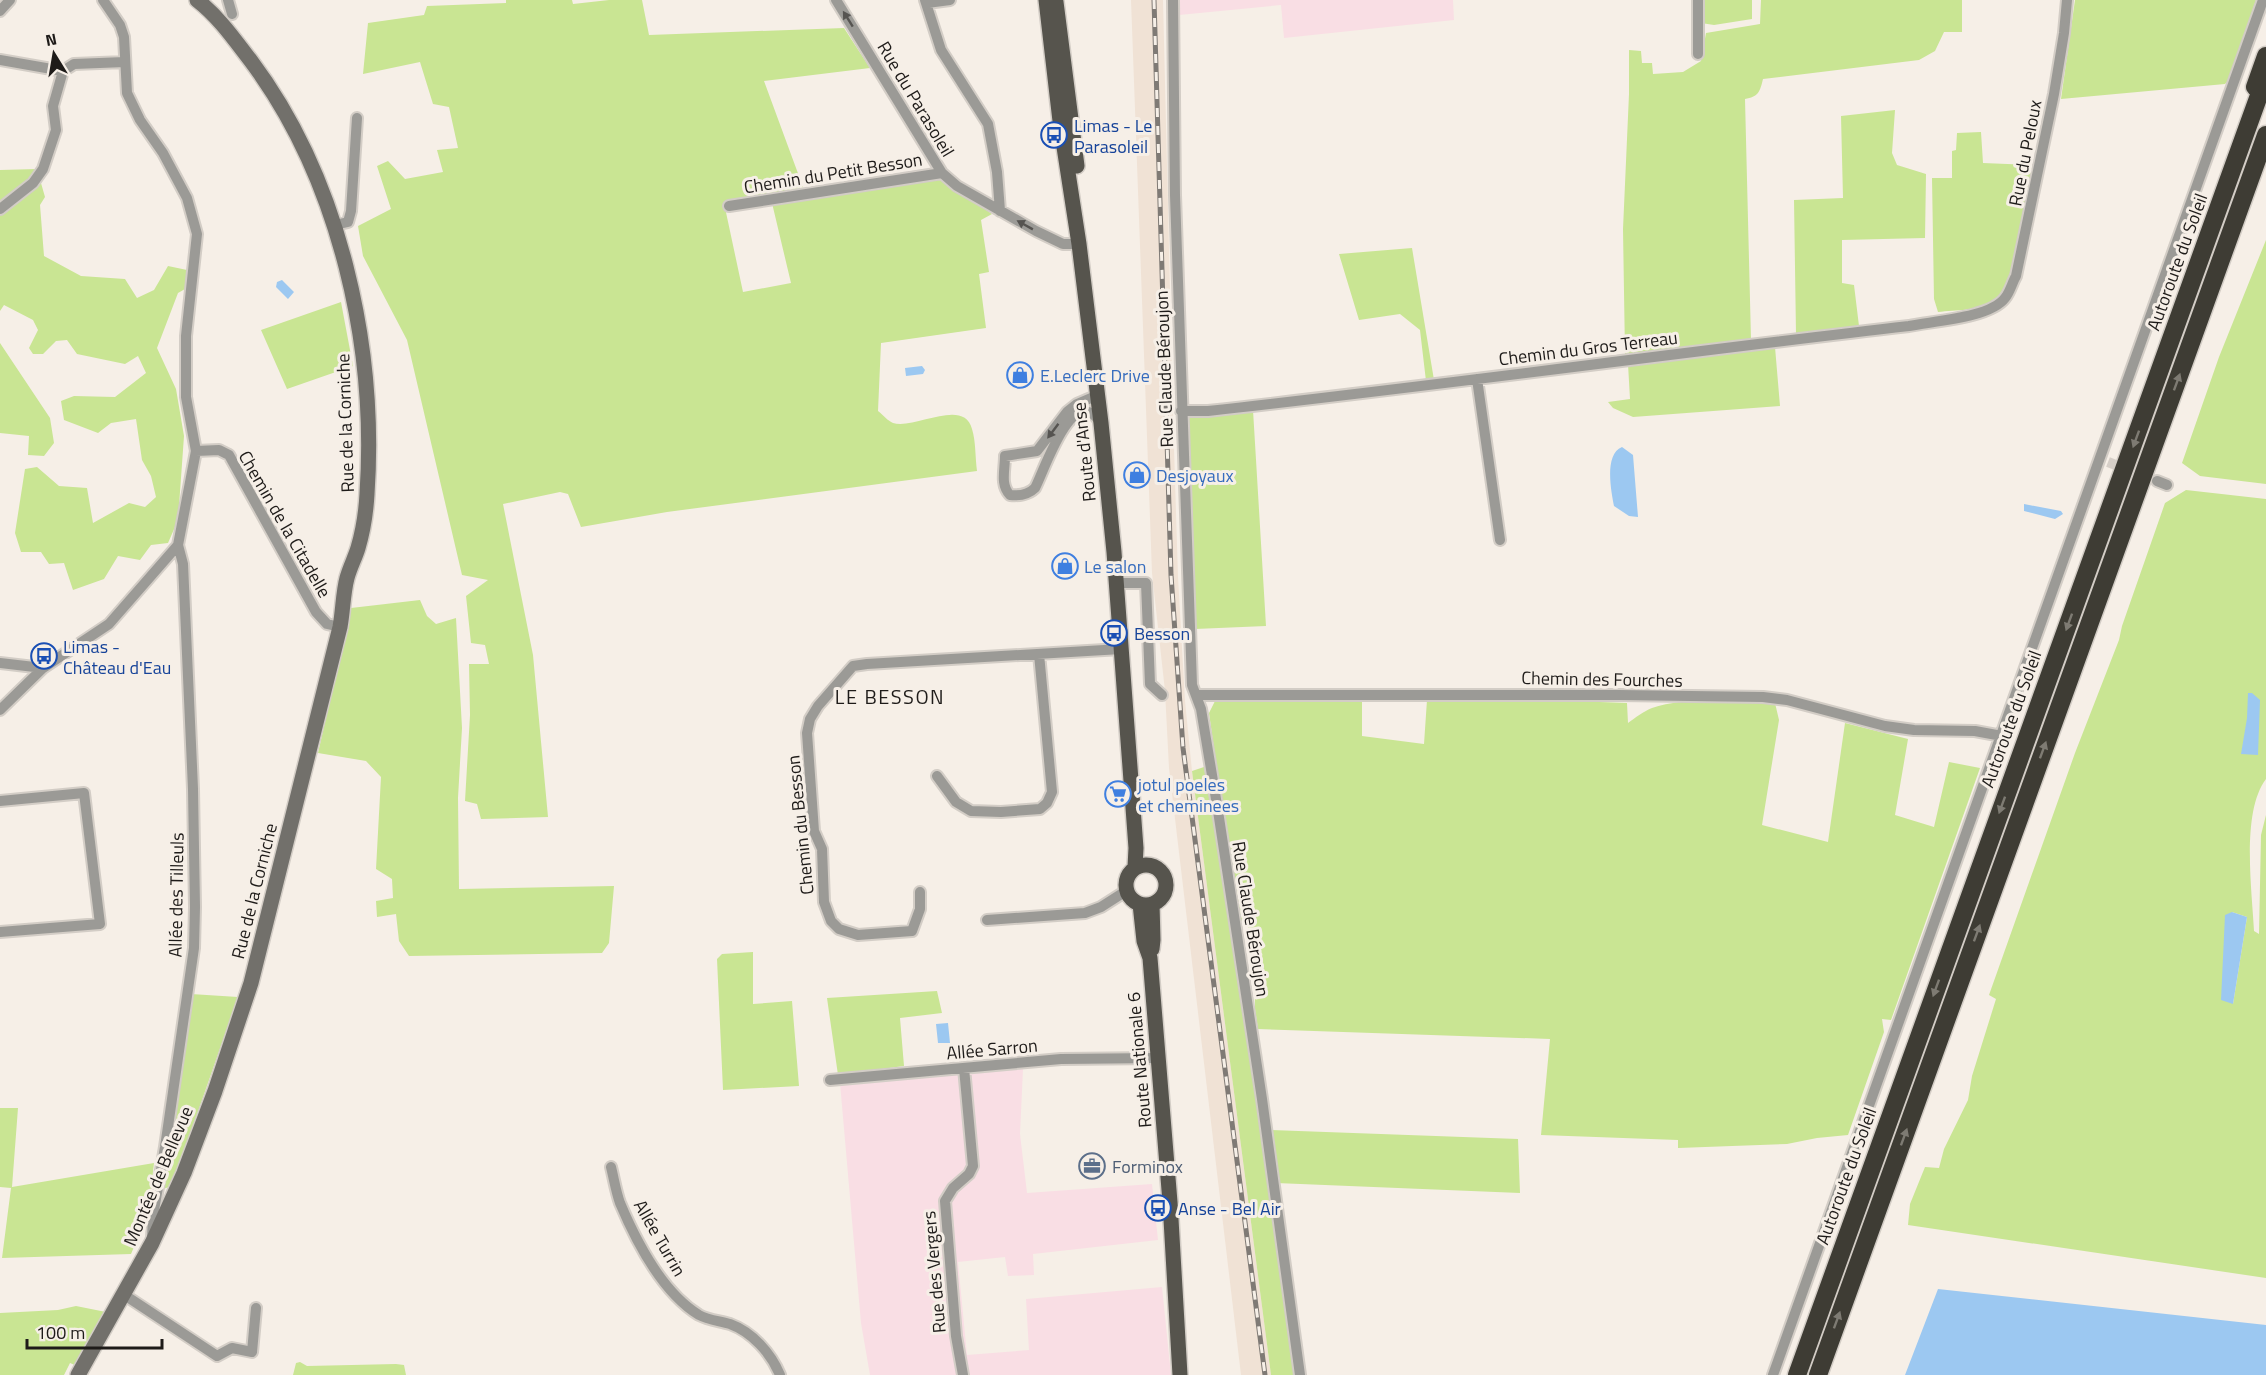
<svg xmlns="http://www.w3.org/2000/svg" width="2266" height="1375" viewBox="0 0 2266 1375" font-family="'Titillium Web',sans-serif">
<rect width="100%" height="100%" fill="#f6efe7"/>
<!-- industrial -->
<path fill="#f9dee4" d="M1179,0H1453L1454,20L1284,38L1281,5L1179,15Z
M1023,1069L1020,1134L1027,1193L1152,1184L1158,1240L1033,1254L1034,1275L1008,1276L1005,1257L958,1262L967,1355L1029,1350L1026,1299L1162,1287L1171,1375H870L861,1323L840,1083Z"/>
<!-- built -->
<path fill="#f0e2d5" d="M1131,0H1163L1173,415L1178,577L1185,701L1192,771L1271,1375H1241L1169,768L1165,691L1152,573Z"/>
<!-- green -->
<path fill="#c9e593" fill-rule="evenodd" d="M506,0H572L573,4L609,0H642L649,35L844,28L870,68L764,81L803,187L724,203L743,292L791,283L772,203L936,175L992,214L981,220L989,272L979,274L986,328L881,343L878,411C883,415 888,421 893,423C914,430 964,397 972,429C976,442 975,457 977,471L667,512L581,527L568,494L560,492L503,504L533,655L548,817L481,819L477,804L465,801L470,715L469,664H489L485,645L471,643L466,596L488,580L462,575L407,340L363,256L358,226L391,209L377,166L388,161L405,179L443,172L437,150L458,148L449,107L433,104L420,62L363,74L368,23L424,15L427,6L506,3Z
M1701,0H1752V19L1714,25L1701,23Z
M1761,0H1962V32H1944L1935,51L1919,60L1763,79C1760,92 1758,97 1745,99L1751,340L1625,354L1623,229L1629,94V50L1641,51L1642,63H1652L1653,74L1683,72L1701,61L1706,33L1760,24Z
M2075,0H2256L2229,80L2225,84L2061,99Z
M1895,110L1892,153L1897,165L1926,174L1925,238L1842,240V283L1854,285L1859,326L1796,334L1794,200L1843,198L1841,116Z
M1981,132L1983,163L2032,165C2028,193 2016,287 1993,301C1978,311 1956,310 1938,312L1934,299L1932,178H1952V151L1956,150L1957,133Z
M37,169L45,197L40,205L44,256L81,276L125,279L137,298L154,290L168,266L187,270L185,289L178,293L157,348L176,389L184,436L178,520L168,543L151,545L140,560L118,556L104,579L73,590L64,563L49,564L41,552H21L15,533L25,469L37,467L59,486L87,488L93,523L129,503L145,507L156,497L151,476L142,460L136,419L111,423L98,433L64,420L61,401L74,396L115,397L146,373L138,356L125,364L77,354L67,340L56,341L43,354H33L29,348L38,330L33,320L4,305L0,311V170Z
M2266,240V484L2200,476L2182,463L2219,357Z
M1412,248L1434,380L1426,381L1420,330L1400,314L1359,320L1339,254Z
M341,302L353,366L287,389L261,330Z
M0,343L50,418L54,443L44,456L28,455L29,436L0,433Z
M1775,347L1780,406L1633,417L1613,408L1608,402L1630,399L1628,364Z
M1253,410L1266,626L1195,629L1188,415Z
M2186,490L2266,499V779C2241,812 2252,890 2254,931L2259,934L2261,835L2266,815V1278L1908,1225L1910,1204L1925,1167L1939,1168L1944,1149L1968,1100L1972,1076L1996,999L1989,995L2075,753L2119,640L2122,626L2165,503ZM2232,912L2247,917L2233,1004Z
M420,600L427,616L436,624L456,618L462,728L458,798L459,889L614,886L609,943L602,953L409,956L399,941L396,914L377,917L376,901L393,898L392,879L376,869L381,777L366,761L318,753L351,608Z
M1515,699L1627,703L1628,723C1635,718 1644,711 1652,708C1684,697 1741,701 1775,703L1779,720L1762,825L1828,842L1845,723L1908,739L1895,815L1934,827L1949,762L1980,768L1891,1020L1882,1019L1884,1032L1848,1135L1817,1138L1787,1144L1678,1148V1140L1541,1135L1550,1039L1258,1029L1255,1009L1254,937L1252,931L1238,918L1209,713L1215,701L1362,700V736L1424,744L1427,700Z
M1204,767L1250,1040L1297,1375H1271L1192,771Z
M753,952V1004L792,1001L799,1086L723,1090L717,959L722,954Z
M937,991L942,1013L900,1018L904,1066L838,1075L827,998Z
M191,994L238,997L172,1186L163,1189Z
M0,1108H18L12,1187L154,1163L148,1214L131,1254L2,1258L11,1188L0,1187Z
M1271,1130L1518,1139L1520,1193L1276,1183Z
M76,1306L106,1312L77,1366L70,1363L64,1375H0V1313L58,1310Z
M300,1362L307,1366L396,1364L404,1365L406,1375H293L296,1363Z"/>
<!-- water -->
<path fill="#9cc8f1" d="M282,280L294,292L288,299L276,287L277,282Z
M922,366L925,370L923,374L906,376L905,368Z
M1622,447L1633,455L1638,517L1629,516L1614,506C1611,491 1604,454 1622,447Z
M2024,504L2061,511L2063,514L2055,519L2024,511Z
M2248,693H2252L2260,700L2258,755L2241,754L2247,718Z
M2232,912L2247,917L2233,1004L2221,1000L2225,915Z
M948,1023L950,1043H938L936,1024Z
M1938,1289L2266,1325V1375H1905Z"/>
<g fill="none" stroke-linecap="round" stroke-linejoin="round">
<!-- minor-tunnel -->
<path stroke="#d6cfc8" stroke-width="10" stroke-dasharray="10 5" stroke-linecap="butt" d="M2108,462L2146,477"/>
<!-- minor casing -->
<g stroke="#d3cdc6" stroke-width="14">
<path id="minor" d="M228,0L232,14
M836,0L942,173L957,186L1036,231L1063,244H1079
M925,0L941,50L988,124L997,172L1000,211
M1173,0L1175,195L1192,685L1201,709L1218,811L1262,1099L1300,1375
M1698,0V54
M927,3L950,0
M0,11L10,0
M0,60L63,71
M729,206L942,173
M0,209L33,183L43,169L56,130L53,106L63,71L74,64L125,62
M335,225L348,222L351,211L357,118
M1477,379L1500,540
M1098,395L1077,404L1067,412L1037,451L1005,456C1005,470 1000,485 1010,495C1019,496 1029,494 1035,488C1044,472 1072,381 1100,422
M1181,411H1208C1442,385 1675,353 1909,326C1933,321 1990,318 2005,298C2010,292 2012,283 2016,276L2054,94L2064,33L2067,0
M196,451L219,450L229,455L316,612L327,624L340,627
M2157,481L2167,485
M1123,583H1146L1150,684L1162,695
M0,663L43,668
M1196,695H1619L1763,697L1787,700L1885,726L1914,730L1975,731L2002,736
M0,710L43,668L109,624L178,545L196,451L186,397V336L197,234L187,198L163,153L140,120L127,93L124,37L120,25L103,0
M937,776L956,802L971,811L1001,812L1040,809L1047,803L1052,792L1039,654
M0,801L84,793L100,924L0,932
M920,892V909L912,931L858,935L839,929L831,921L824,902L822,849L814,831L807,733L810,719L818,706L853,666L867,664L1121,649
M987,920L1085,913L1101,907L1126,891
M830,1080L1061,1059L1159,1058
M611,1167C614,1179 616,1192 620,1203C636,1241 663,1293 699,1315C708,1320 720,1321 730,1324C752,1332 771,1353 780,1375
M152,1239L153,1216L165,1147L194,948L195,907L193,789L183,564L178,545
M123,1294L217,1356L232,1348L252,1352L256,1308
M963,1375L956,1336L945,1201L953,1188L969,1174L973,1166L964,1068
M1773,1375L2263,0"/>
</g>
<!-- secondary casing -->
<g stroke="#d3cdc6" stroke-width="18">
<path id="secondary" d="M78,1375L152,1243L184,1173L215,1091L251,983L340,627C343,611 343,593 347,578C350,567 355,558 358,548C363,531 366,512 367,494C377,347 340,180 251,61C234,39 219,17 197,0"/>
</g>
<!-- primary casing -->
<g stroke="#d3cdc6" stroke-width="18">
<path id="primary" d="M1046,0L1060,121L1079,244L1101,423L1114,552L1136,848L1135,867
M1056,2L1077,166
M1126 885a20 20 0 1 1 40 0a20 20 0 1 1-40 0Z
M1140,904L1144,941L1150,958L1170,1202L1180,1375
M1152,949L1153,940L1152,904"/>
</g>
<!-- motorway casing -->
<g stroke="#d3cdc6" stroke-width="21">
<path id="motorway" d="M2255,87L2266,56
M1797,1375L2266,76
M1818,1375L2266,135"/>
</g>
<!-- minor -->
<use href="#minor" stroke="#9b9a96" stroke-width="10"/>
<!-- secondary -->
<use href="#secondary" stroke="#72706b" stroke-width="15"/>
<!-- primary -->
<use href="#primary" stroke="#56544d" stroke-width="15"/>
<!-- motorway -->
<use href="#motorway" stroke="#3e3c34" stroke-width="18"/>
<!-- rail casing -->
<g stroke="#7f7a75" stroke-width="5">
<path id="rail" d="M1154,0L1171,575L1183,748L1265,1375"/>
</g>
<!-- rail -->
<use href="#rail" stroke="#f6efe7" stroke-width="3" stroke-dasharray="9" stroke-linecap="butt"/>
</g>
<!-- one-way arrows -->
<defs><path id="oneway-solid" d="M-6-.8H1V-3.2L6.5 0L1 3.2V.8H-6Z" transform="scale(1.5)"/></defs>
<g fill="#565451">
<use href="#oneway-solid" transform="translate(848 19) rotate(-122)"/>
<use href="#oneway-solid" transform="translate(1025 225) rotate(-151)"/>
<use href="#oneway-solid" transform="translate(1053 431) rotate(127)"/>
</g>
<g fill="#7e7b73">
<use href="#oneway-solid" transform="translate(2177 382) rotate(-70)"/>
<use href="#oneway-solid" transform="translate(2136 439) rotate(110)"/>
<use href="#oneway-solid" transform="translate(2069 622) rotate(110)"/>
<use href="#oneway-solid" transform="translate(2043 750) rotate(-70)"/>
<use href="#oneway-solid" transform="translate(2002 805) rotate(110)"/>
<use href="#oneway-solid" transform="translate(1977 933) rotate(-70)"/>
<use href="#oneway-solid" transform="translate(1936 988) rotate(110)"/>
<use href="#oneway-solid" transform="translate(1904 1137) rotate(-70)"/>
<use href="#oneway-solid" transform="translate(1837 1320) rotate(-70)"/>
</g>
<!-- icons -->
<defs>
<g id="bus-ring" transform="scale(1.35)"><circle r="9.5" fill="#f6efe7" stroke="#1a4fb4" stroke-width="1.5"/><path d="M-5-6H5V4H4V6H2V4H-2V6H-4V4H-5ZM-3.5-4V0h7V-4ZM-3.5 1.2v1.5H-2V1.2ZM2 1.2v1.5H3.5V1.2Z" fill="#1a4fb4"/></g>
<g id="shop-ring" transform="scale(1.35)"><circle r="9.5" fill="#f6efe7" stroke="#3f7fe0" stroke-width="1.5"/><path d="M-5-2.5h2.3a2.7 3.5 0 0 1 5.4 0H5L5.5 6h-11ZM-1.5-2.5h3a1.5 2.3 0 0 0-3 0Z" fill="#3f7fe0"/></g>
<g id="supermarket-ring" transform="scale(1.35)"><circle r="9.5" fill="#f6efe7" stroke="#3f7fe0" stroke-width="1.5"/><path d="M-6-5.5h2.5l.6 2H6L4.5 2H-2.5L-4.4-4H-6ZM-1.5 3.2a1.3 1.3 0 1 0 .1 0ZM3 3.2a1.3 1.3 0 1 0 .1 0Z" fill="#3f7fe0"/></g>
<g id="office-ring" transform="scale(1.35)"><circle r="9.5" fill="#f6efe7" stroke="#5c6f8a" stroke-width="1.5"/><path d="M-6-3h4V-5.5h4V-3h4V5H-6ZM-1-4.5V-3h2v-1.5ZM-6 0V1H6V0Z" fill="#5c6f8a"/></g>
</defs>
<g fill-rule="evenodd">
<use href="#bus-ring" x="1054" y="135"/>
<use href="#shop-ring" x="1020" y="375"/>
<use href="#shop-ring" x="1137" y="475"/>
<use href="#shop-ring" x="1065" y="566"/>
<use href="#bus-ring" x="1114" y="633"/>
<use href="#bus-ring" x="44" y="656"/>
<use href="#supermarket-ring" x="1118" y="794"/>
<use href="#office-ring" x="1092" y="1166"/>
<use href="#bus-ring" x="1158" y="1208"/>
</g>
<g text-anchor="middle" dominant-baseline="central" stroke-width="6" stroke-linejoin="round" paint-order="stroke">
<!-- street labels -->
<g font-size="18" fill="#1e1b19" stroke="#f6efe7">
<text transform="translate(916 99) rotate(59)">Rue du Parasoleil</text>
<text transform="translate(2025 153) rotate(-79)">Rue du Peloux</text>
<text transform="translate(833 173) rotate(-9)">Chemin du Petit Besson</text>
<text transform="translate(2177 262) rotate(-70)">Autoroute du Soleil</text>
<text transform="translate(1588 348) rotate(-7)">Chemin du Gros Terreau</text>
<text transform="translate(1164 369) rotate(-92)">Rue Claude Béroujon</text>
<text transform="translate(345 423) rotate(-92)">Rue de la Corniche</text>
<text transform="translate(1084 452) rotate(-96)">Route d'Anse</text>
<text transform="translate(285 524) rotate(60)">Chemin de la Citadelle</text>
<text transform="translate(1602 679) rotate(1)">Chemin des Fourches</text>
<text transform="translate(2011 719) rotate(-70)">Autoroute du Soleil</text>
<text transform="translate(800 825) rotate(-96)">Chemin du Besson</text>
<text transform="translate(254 891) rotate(-76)">Rue de la Corniche</text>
<text transform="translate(176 895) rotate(-89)">Allée des Tilleuls</text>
<text transform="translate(1251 919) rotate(81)">Rue Claude Béroujon</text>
<text transform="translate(992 1049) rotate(-5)">Allée Sarron</text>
<text transform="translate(1139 1060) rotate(-95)">Route Nationale 6</text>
<text transform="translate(158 1176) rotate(-67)">Montée de Bellevue</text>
<text transform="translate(1846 1176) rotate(-70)">Autoroute du Soleil</text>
<text transform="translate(660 1238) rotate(60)">Allée Turrin</text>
<text transform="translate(934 1272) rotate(-95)">Rue des Vergers</text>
</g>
<!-- transit labels -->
<g font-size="18" fill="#164399" stroke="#f6efe7" text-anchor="start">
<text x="1074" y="125">Limas - Le<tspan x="1074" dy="21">Parasoleil</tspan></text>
<text x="1134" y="633">Besson</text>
<text x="63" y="646">Limas -<tspan x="63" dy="21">Château d'Eau</tspan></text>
<text x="1178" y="1208">Anse - Bel Air</text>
</g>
<!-- shop labels -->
<g font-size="18" fill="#366cbe" stroke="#f6efe7" text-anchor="start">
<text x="1040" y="375">E.Leclerc Drive</text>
<text x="1156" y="475">Desjoyaux</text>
<text x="1084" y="566">Le salon</text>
<text x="1138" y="784">jotul poeles<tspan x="1138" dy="21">et cheminees</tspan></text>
</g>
<!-- service labels -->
<g font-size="18" fill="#4e5e75" stroke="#f6efe7" text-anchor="start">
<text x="1112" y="1166">Forminox</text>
</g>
<!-- neighbourhood labels -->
<g font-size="20" letter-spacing="1.5" fill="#1e1b19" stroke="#f6efe7">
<text x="890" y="696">LE BESSON</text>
</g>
</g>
<!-- north arrow -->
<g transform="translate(54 54) rotate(349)" stroke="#f6efe7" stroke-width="4.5" paint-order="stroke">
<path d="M0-4.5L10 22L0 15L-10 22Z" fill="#1e1b19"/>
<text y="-9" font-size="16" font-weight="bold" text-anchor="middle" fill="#1e1b19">N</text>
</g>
<!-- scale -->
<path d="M27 1339v9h135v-9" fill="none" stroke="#1e1b19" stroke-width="3"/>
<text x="36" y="1339" font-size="18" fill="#1e1b19" stroke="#f6efe7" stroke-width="4.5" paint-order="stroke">100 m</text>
</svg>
